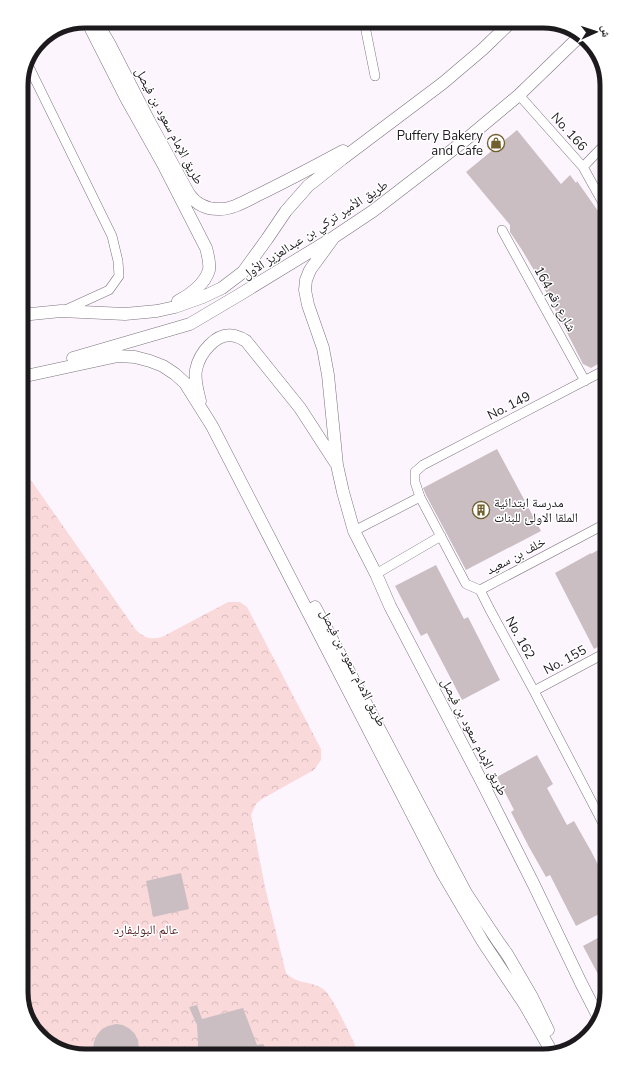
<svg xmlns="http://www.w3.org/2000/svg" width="628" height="1077" viewBox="0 0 628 1077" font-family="'Nunito Sans','Noto Naskh Arabic',sans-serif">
<defs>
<pattern id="forest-crowns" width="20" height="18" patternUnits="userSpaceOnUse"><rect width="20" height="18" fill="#fad9db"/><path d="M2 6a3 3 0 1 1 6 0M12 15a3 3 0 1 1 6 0" fill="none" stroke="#d6babc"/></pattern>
</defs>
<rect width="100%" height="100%" fill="#fdf5fe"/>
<!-- forest -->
<path fill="url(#forest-crowns)" d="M21,466L136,630C145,638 150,640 162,637L228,602H240L247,607L321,749V760L314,770L262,799L256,804L251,815L265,887L286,973C297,984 308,981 320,987C331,991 348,1031 354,1043L356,1049L355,1056H81L50,1045L28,1020L21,992Z"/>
<!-- building -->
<path fill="#cabec3" d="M517,130L561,184L570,175L576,183L577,181L598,211L607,227V359L591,368L583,364L541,282L522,250L510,232V225L466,172Z
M497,449L541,531L466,570L426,495L423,488Z
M607,545V642L594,649L555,573L591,553V554Z
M436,565L464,619L468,617L500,680L462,700L427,633L421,636L395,586Z
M537,755L553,784L547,788L567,825L574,821L591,851L607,882V910L576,926L550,875L546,877L529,847L511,812L514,810L497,777Z
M181,873L189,909L153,917L146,881Z
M607,933V991L583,946Z
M197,1005L202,1019L243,1008L257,1045L263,1044L270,1056H198V1041L197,1025L189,1007Z
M116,1024L123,1025L130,1029L135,1034L138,1041L139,1048L138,1056H95L93,1049L94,1042L97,1035L102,1029L108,1026Z"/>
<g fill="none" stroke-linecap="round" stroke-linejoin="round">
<!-- street casing -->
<g stroke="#7b747c" stroke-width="10">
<path id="street" d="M364,21L375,76
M28,65L112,236L118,261L119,276L109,290L63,311
M519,95L583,167L607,210
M583,167L607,142
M502,230L585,381
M354,531L420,497
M376,574L441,536
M480,590L607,523
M534,691L607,652
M607,831L534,691L489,608L480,590L466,584L420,497L415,482V472L423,465L607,369"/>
</g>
<!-- secondary casing -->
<g stroke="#7b747c" stroke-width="13">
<path id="secondary" d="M87,21L126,98L163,164L206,248C208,255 210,263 209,270C205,284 190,295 178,301
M96,21L109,43L149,121L189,194C196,204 205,209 218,209C231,210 246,201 258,195C287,181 315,166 343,151
M334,237L310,270L306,280L305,290L308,305L323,348L328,375L337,465L343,492L354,531L376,574L390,606L483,784L534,885L581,983L599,1018
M21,315L61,311L125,314L157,311L175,307L203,297L222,288L243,272L267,239L286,211L308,186L342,159L443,83L483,49L512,21
M73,358L190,324L239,295L334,237L373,211L464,141L519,95L581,35
M21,377L104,359L118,356L135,357L150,361L163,366L175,374L185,383L212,426L443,874L483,942L525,1005L553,1054
M200,401C198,392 194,380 196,370C199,354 216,331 235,336C239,337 243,339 246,341L300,408L335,462
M315,607L440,844L466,893L497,940L507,954L532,997L548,1030"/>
</g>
<!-- street -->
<use href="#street" stroke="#fff" stroke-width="9"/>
<!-- secondary -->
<use href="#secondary" stroke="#fff" stroke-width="12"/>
</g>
<!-- icons -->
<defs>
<g id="shop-ring" transform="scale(0.9)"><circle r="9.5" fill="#fff" stroke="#71602e" stroke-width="1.5"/><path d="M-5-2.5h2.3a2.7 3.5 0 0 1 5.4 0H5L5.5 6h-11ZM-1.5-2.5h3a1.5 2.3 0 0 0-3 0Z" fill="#71602e"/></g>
<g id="building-ring" transform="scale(0.9)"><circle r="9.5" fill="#fff" stroke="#71602e" stroke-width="1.5"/><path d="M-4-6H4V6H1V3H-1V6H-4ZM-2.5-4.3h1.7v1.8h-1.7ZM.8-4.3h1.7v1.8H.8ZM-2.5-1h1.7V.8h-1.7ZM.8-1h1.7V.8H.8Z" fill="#71602e"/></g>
</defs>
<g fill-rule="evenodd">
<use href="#shop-ring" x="496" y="143"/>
<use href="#building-ring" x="481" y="510"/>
</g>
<g text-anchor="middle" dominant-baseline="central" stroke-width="3" stroke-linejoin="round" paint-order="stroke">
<!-- street labels -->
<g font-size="13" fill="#1d1a1d" stroke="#fff">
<text transform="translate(169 126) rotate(62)">طريق الإمام سعود بن فيصل</text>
<text transform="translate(569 132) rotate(48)">No. 166</text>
<text transform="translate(315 230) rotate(-33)">طريق الأمير تركي بن عبدالعزيز الأول</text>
<text transform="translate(555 299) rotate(61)">شارع رقم 164</text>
<text transform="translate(509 406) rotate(-27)">No. 149</text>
<text transform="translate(516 556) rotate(-28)">خلف بن سعيد</text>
<text transform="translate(520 638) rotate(61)">No. 162</text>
<text transform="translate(565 660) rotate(-28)">No. 155</text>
<text transform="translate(353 668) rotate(63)">طريق الامام سعود بن فيصل</text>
<text transform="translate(474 737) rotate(63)">طريق الإمام سعود بن فيصل</text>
</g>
<!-- poi labels -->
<g font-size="13" fill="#1d1a1d" stroke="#fff" text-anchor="end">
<text x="483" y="136">Puffery Bakery<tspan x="483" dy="15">and Cafe</tspan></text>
<text x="494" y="503" text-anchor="start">مدرسة ابتدائية<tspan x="494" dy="15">الملقا الاولئ للبنات</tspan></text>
</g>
<!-- park labels -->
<g font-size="13" fill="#57252c" stroke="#fff">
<text x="146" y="930">عالم البوليفارد</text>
</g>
</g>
<!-- crop -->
<path d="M0 0H628V1077H0ZM85 28H543A57 57 0 0 1 600 85V992A57 57 0 0 1 543 1049H85A57 57 0 0 1 28 992V85A57 57 0 0 1 85 28Z" fill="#fff" fill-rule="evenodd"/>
<path fill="none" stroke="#1d1a1d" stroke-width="5" d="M85 28H543A57 57 0 0 1 600 85V992A57 57 0 0 1 543 1049H85A57 57 0 0 1 28 992V85A57 57 0 0 1 85 28Z"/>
<!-- north arrow -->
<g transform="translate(596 32) rotate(87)" stroke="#ffffff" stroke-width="3" paint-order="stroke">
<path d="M0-3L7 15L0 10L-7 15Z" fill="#1d1a1d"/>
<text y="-6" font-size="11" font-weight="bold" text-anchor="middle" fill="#1d1a1d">ش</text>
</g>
</svg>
